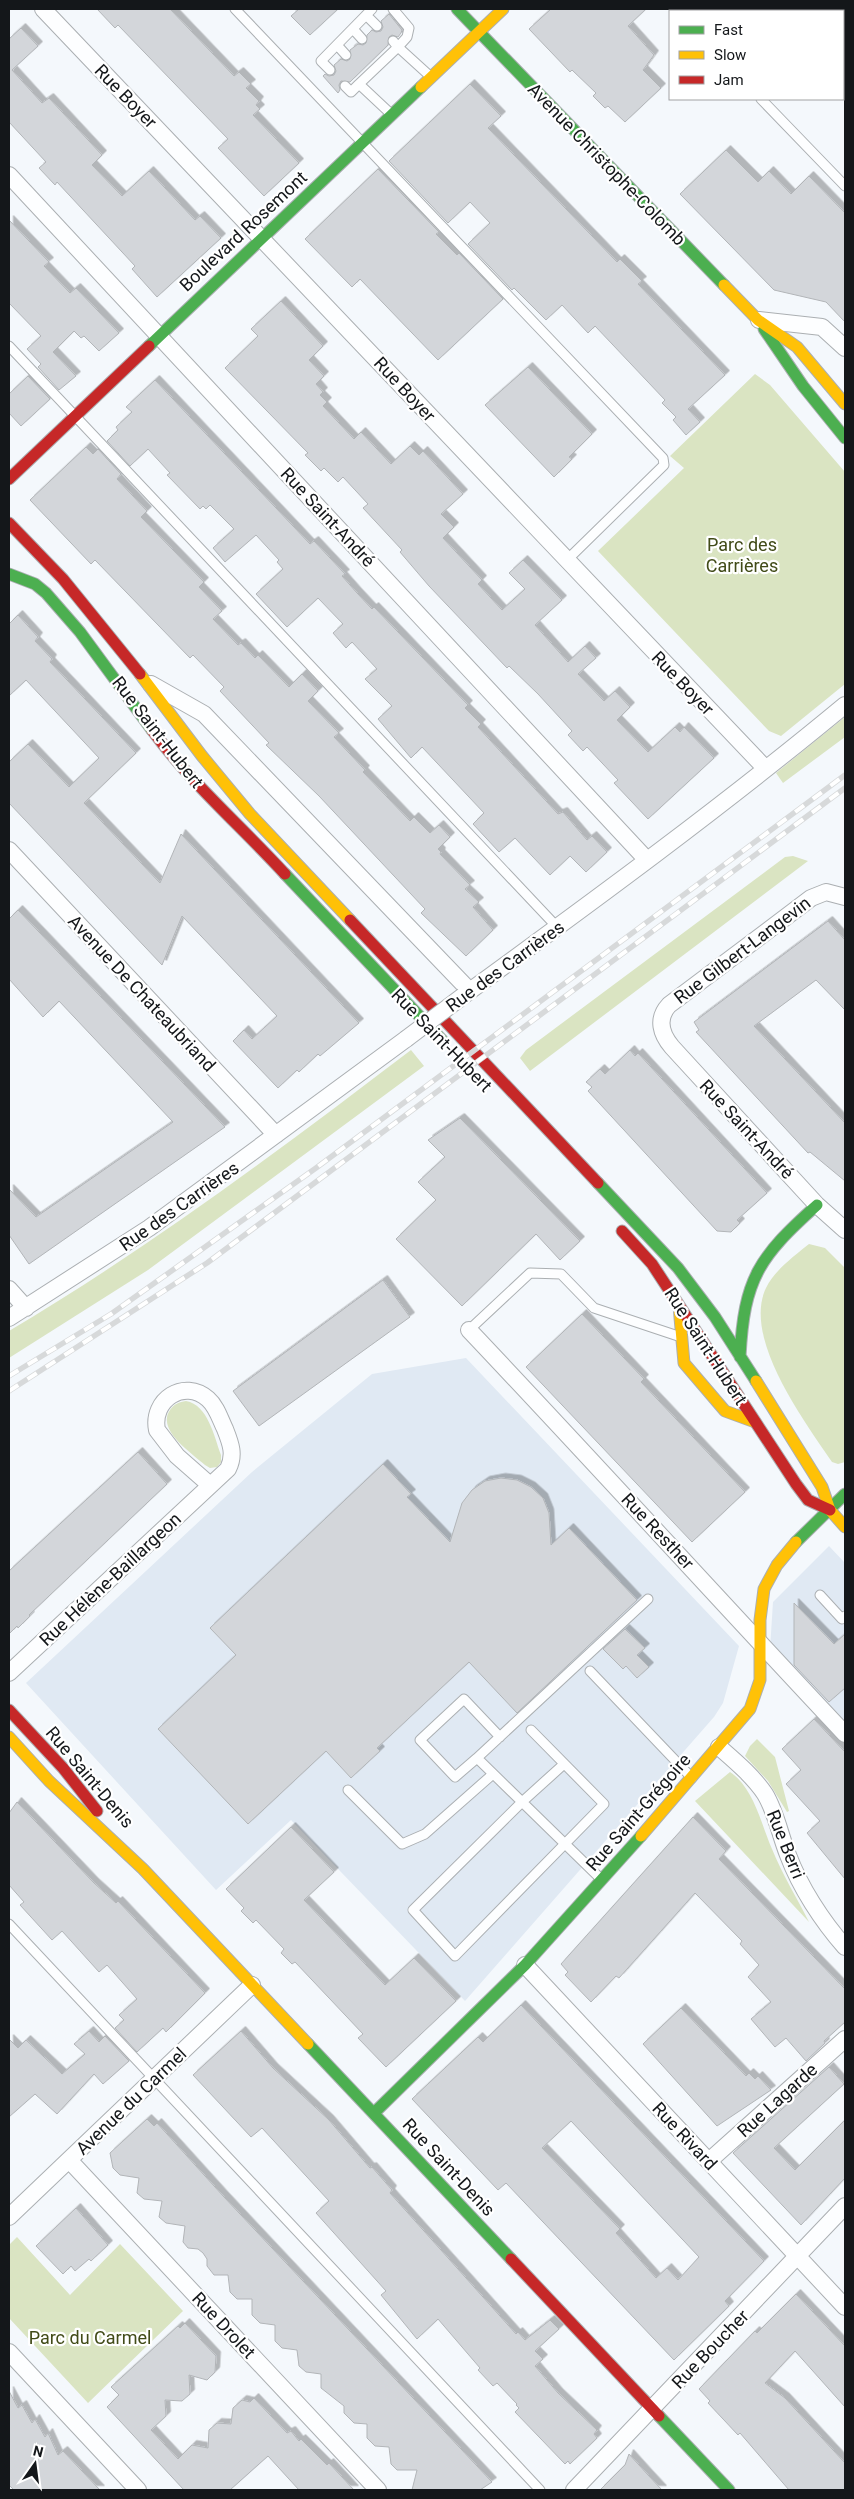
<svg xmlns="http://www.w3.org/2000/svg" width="854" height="2499" viewBox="0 0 854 2499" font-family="Roboto,sans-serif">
<defs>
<filter id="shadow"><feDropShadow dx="4.5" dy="-4.5" stdDeviation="0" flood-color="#0004"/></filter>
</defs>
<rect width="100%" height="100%" fill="#f4f8fc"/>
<!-- built -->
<path fill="#e0e9f3" d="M466,1358L739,1646L723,1703L714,1717L465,2001L291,1820L216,1890L26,1683L252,1472L372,1374Z
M829,1546L845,1563V1730L770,1649L773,1602Z"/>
<!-- green -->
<path fill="#dae4c2" d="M755,374L770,385L845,472V684L781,736L769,731L598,551L684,468L670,456Z
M845,717V737L783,783L776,773Z
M793,856L808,861L530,1071L520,1058L526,1050L785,857Z
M411,1050L424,1066L148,1270L9,1358V1331C149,1248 281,1149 411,1050Z
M809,1244L825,1248L845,1268V1462L838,1464L832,1462C805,1422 742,1338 766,1288C774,1271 794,1256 809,1244Z
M186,1401C208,1405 214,1436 221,1455V1462L217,1467L210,1468L205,1465C192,1453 156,1430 170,1410C174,1404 179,1402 186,1401Z
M757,1739L775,1757L789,1811L787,1812L768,1781L745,1756L750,1746Z
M730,1772C754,1788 761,1824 772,1849C782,1874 797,1898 809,1922L695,1801Z
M17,2237L70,2295L120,2244L183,2311L88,2403L9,2318V2245Z"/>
<!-- building -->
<path fill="#d3d6da" stroke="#b2b5b8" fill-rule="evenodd" filter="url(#shadow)" d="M97,9H170L234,76L239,72L251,84L246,88L259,101L256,105L260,109L253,115L299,163L264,196L218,148L228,139L118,25L115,28Z
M299,9H338L310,35L291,16Z
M551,9H646L628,26L654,55L643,70L661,88L625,122L608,106L605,108L593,96L596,93L572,70L570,72L529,29Z
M389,14L402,30L401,33L398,37L392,35L389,37L388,45L350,82L341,81L339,85L340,90L338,93L323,76L325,74L329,76L334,75L336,71L334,65L341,59L347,61L350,59V50L358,44L363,45L366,43L367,35L372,30L376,32L381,31L383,27L381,21Z
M21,28L38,46L12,70L42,103L49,98L102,155L92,165L122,196L149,171L195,220L200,216L221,238L157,297L132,269L135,266L57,182L55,185L39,168L46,162L9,122V39Z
M470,84L501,116L488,128L617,262L620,259L642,281L638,284L725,375L688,409L700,422L686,435L673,420L676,417L662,403L665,400L595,326L588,333L562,305L546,320L514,288L512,290L468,244L490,223L470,202L448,223L389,161Z
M726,150L758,182L769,171L791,194L809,176L845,213V322L826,302L774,290L680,194Z
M378,169L439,232L436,234L457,255L459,253L503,299L438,360L360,279L352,287L305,239Z
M9,220L49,262L44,266L70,293L76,288L119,333L99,351L84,336L81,338L74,331L53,352L76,376L59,390L38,367L41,364L27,349L41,336L9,303Z
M281,301L323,346L309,360L324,376L316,384L323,392L320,395L327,402L323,406L354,439L361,432L391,464L410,446L419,455L423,451L463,494L441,514L454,527L443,538L482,580L478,584L502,610L525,589L509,573L523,560L562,600L535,625L568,662L585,646L596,658L578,674L604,701L615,691L630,707L617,720L648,752L675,727L680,732L684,727L714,758L648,819L614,783L618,780L587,747L583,751L568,735L572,731L538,694L509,666L507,668L429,586L400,552L402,550L363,508L368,504L343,477L338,482L324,468L321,471L305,455L308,453L225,368L258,336L251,329Z
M528,367L592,434L569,457L572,459L554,477L485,405Z
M28,376L50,399L21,426L9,413V394Z
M155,380L310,544L314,541L345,574L342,576L357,593L372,609L374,607L468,705L465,708L481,724L478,727L558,814L563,812L587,840L592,836L607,852L586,872L570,856L550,875L515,838L499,852L473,824L484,813L422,747L411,758L378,719L392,706L365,679L377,669L352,642L346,648L333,633L343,624L318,598L287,627L256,594L283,569L277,562L279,560L256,535L225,562L213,548L234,529L210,505L206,509L203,506L200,509L167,475L170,473L148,449L130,466L107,441L118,430L116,427L132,412L126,407Z
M86,447L93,454L98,449L121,474L117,479L147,511L141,517L204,582L199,587L222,611L213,619L238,645L241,643L255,658L258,655L289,687L302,674L318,691L308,701L339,733L334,737L365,770L363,772L410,821L414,817L430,833L439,825L450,837L438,849L441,852L440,854L470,885L465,889L479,902L473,907L493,930L466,956L421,913L425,909L319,796L266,745L269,743L220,691L224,687L193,655L190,658L95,560L91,564L30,500Z
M18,615L38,637L35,641L52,659L50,662L136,753L84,803L160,883L181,834L359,1023L320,1056L318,1054L299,1072L297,1070L278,1088L233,1041L244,1030L252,1039L277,1016L182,916L162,965L9,803V762L28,744L69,787L99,758L26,680L9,696V624Z
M18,910L225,1127L29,1264L9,1235V1189L36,1217L173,1122L59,1001L43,1017L9,979V919Z
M828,921L845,940V1010L816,980L754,1026L845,1123V1181L810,1152L808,1153L696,1032L699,1030L694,1022Z
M630,1050L635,1056L638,1053L767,1193L737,1220L740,1223L731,1232L717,1231L588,1091L592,1087L586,1082L600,1069L605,1074Z
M460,1118L580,1241L560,1260L536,1234L462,1306L396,1239L436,1200L418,1182L445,1157L428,1140Z
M383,1280L410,1317L259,1426L233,1391Z
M582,1314L644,1379L641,1382L745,1492L692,1542L526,1367Z
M138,1452L167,1484L29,1615L30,1616L18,1628L17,1626L9,1634V1571Z
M383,1464L411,1494L407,1497L450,1542L462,1503L472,1490L485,1481L501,1478L517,1480L531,1487L543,1498L549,1513L551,1545L569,1528L637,1600L517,1713L469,1662L377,1748L380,1751L351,1778L326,1751L248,1824L158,1729L236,1655L210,1628Z
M794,1603L834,1644L845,1634V1688L829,1702L794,1665Z
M625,1629L645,1648L637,1655L649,1667L637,1678L626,1666L623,1669L603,1649Z
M814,1719L845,1752V1879L807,1833L820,1821L786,1784L801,1770L782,1749Z
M17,1802L94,1883L116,1903L118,1901L205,1993L166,2032L163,2028L137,2052L115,2028L124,2020L119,2015L137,1999L107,1965L99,1972L62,1931L52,1940L20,1905L24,1902L9,1885V1813Z
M693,1817L726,1851L719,1859L845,1989V2022L824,2041L825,2043L806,2061L786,2038L775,2047L751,2019L771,2002L748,1977L759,1965L740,1944L742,1941L695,1893L619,1978L616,1976L591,2002L565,1975L568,1972L561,1964Z
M291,1827L334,1872L304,1900L346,1944L385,1985L414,1958L456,2001L386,2067L358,2038L363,2034L295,1962L292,1964L281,1953L284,1949L256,1920L253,1923L241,1911L244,1908L226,1889Z
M521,2005L764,2261L725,2301L729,2306L674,2360L506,2183L498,2190L412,2099L478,2037L483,2042ZM571,2121L699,2257L678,2280L667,2268L656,2278L616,2233L620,2229L542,2148Z
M681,2008L746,2076L749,2073L755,2079L758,2076L771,2090L717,2126L643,2044Z
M89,2031L99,2042L105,2036L129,2061L103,2084L94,2074L57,2114L35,2094L9,2117V2039L18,2048L26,2040L62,2074L85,2054L74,2044Z
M241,2031L273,2068L329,2120L370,2168L372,2167L392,2190L390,2193L516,2334L518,2332L525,2340L550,2320L559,2329L535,2351L543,2359L535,2366L558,2393L597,2430L594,2434L597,2438L570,2464L568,2461L565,2464L515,2412L519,2408L516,2405L517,2404L497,2383L493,2386L478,2370L480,2368L438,2319L417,2339L381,2295L386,2291L316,2213L329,2201L262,2128L251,2137L193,2075Z
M829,2067L844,2084L774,2148L795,2170L845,2120V2178L801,2225L733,2153Z
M147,2119L154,2126L157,2123L224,2197L492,2482L480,2490H412L417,2470H397L391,2464L389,2447L375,2446L367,2438V2424L354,2423L344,2413V2406L321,2388V2374L306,2372L299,2366L297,2350L282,2348L275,2341V2325L260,2323L252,2315V2299H237L230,2292L228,2275H214L207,2266V2259L203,2253L198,2249L188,2248L183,2242L185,2226L166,2223L159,2217L162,2201L144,2199L137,2193L139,2178L120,2175L113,2168L110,2153Z
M76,2208L108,2245L91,2261L89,2259L75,2271L71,2266L63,2274L36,2246Z
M796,2294L845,2346V2407L795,2351L765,2383L785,2398L845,2463V2490H789L740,2433L738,2435L708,2403L710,2401L699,2389L755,2331L757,2333Z
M185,2323L216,2356L215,2372L207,2380L189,2375L190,2394L182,2401L165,2400L166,2416L151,2430L178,2459L192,2445L208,2448L209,2430L217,2423L231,2424L233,2408L242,2400L250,2402L254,2398L287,2433L291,2431L299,2441L301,2439L327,2465L329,2463L354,2490H299L268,2456L230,2490H184L107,2407L119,2395L111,2387L178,2326L180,2328Z
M9,2391L18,2408L22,2405L32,2423L35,2419L45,2437L48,2433L58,2455L63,2451L100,2490H14L9,2485Z
M629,2454L648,2475L662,2490H600L625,2465Z"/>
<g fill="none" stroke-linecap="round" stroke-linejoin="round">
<!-- lane casing -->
<g stroke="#abafb2" stroke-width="11">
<path id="lane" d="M235,9L663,458L664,465L567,560
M675,9L677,11
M366,15L377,26
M353,29L362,39
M393,41L398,47L407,37L409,28L393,9
M337,45L346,55
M330,70L321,61L372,9
M359,84L398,47L431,77
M345,86L351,92L359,84L391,114
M761,99L845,186
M9,346L557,927
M469,1330L530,1273L561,1274L594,1308L681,1337
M820,1595L842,1619L845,1616
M590,1671L692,1778
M531,1730L604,1804L455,1956L413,1910L522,1802L564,1764
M477,1758L455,1777L420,1740L464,1699L500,1737
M348,1790L402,1844L425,1834L493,1774
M601,1879L477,1758L648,1599
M9,1924L540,2490"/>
</g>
<!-- street casing -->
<g stroke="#abafb2" stroke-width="18">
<path id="street" d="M43,9L766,769
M9,175L647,860
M759,320L822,327L845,348
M151,684L204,714L470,991
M9,850L276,1135
M845,897L826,892L811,898L669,1005C656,1019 661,1034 672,1047L817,1205L845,1230
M463,996C592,902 722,807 845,705
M9,1289L26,1308
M9,1318L149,1228L406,1039
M469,1330C596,1464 719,1600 845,1734
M9,1673L228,1469C235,1455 231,1444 225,1429C220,1419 217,1407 208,1399C184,1378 151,1400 157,1430L177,1456L210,1485
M719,1747C735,1761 753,1776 765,1794C776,1812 780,1835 788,1855C800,1887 822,1921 845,1947
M525,1965L845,2307
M69,2160L378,2490
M709,2161L845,2039
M9,2217L252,1985
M9,2352L138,2490
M574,2490L845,2206"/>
</g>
<!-- fast casing -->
<g stroke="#abafb2" stroke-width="13">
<path id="fast" d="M457,9L724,285
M764,329L803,386L845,438
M149,346L421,87
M9,574L35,584L46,593L80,632L152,730
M285,874L442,1040
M598,1183L678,1268L715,1317L756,1381
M740,1357C744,1278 759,1257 817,1205
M796,1542L845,1494
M308,2044L511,2259
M374,2113L525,1965L641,1836
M659,2416L729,2490"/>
</g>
<!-- slow casing -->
<g stroke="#abafb2" stroke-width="13">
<path id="slow" d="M421,87L503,9
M724,285L758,320L797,347L845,404
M140,674L202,756L250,814L350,920
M679,1306L684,1363L725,1411L755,1422
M756,1381L822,1487L830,1510L845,1527
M9,1737L49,1781L143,1869L308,2044
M641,1836L750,1709L760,1680V1620L764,1589L777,1565L796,1542"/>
</g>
<!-- jam casing -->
<g stroke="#abafb2" stroke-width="13">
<path id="jam" d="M9,479L149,346
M9,523L63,579L140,674
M152,730C191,783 241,826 285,874
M350,920L598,1183
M622,1231L652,1264L796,1484L808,1500L830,1510
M9,1710L63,1768L97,1811
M511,2259L659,2416"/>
</g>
<!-- lane -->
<use href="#lane" stroke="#fdfeff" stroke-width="9"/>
<!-- street -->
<use href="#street" stroke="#fdfeff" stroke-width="16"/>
<!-- fast -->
<use href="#fast" stroke="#4caf50" stroke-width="11"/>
<!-- slow -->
<use href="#slow" stroke="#ffc107" stroke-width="11"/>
<!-- jam -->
<use href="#jam" stroke="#c62828" stroke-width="11"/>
<!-- rail casing -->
<g stroke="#d7d9da" stroke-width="5.5">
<path id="rail" d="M9,1376L111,1314L316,1168L845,775
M9,1391L207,1263L845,788"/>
</g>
<!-- rail -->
<use href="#rail" stroke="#fff" stroke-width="4" stroke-dasharray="11" stroke-linecap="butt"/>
<!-- street-bridge casing -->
<g stroke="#abafb2" stroke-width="18" stroke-linecap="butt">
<path id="street-bridge" d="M406,1039L463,996"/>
</g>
<!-- street-bridge -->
<use href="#street-bridge" stroke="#fdfeff" stroke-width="16"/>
</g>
<g text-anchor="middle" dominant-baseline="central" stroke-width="4.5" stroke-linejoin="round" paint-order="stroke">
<!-- street labels -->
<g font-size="18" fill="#14171a" stroke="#fff">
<text transform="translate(126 96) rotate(46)">Rue Boyer</text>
<text transform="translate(607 164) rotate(46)">Avenue Christophe-Colomb</text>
<text transform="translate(243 231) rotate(-43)">Boulevard Rosemont</text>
<text transform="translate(405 389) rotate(47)">Rue Boyer</text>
<text transform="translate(328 517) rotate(47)">Rue Saint-André</text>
<text transform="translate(683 683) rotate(46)">Rue Boyer</text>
<text transform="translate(158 732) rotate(52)">Rue Saint-Hubert</text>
<text transform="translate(742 950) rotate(-37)">Rue Gilbert-Langevin</text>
<text transform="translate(505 966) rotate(-36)">Rue des Carrières</text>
<text transform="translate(142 993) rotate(47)">Avenue De Chateaubriand</text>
<text transform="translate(442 1040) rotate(46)">Rue Saint-Hubert</text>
<text transform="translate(747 1129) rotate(47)">Rue Saint-André</text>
<text transform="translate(179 1206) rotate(-35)">Rue des Carrières</text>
<text transform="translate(706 1346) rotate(57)">Rue Saint-Hubert</text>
<text transform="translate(658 1531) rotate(47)">Rue Resther</text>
<text transform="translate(110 1579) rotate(-43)">Rue Hélène-Baillargeon</text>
<text transform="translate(90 1777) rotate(50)">Rue Saint-Denis</text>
<text transform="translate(638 1812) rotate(-49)">Rue Saint-Grégoire</text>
<text transform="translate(786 1844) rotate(68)">Rue Berri</text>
<text transform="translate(777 2100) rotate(-42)">Rue Lagarde</text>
<text transform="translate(131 2101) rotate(-44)">Avenue du Carmel</text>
<text transform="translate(685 2136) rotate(47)">Rue Rivard</text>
<text transform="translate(449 2167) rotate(47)">Rue Saint-Denis</text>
<text transform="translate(224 2325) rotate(47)">Rue Drolet</text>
<text transform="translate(710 2349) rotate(-46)">Rue Boucher</text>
</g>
<!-- park labels -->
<g font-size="18" fill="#414b18" stroke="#fff">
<text x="742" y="544">Parc des<tspan x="742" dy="21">Carrières</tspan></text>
<text x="90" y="2337">Parc du Carmel</text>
</g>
</g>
<!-- border -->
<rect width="854" height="2499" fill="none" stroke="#14171a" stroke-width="20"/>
<!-- legend -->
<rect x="669" y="10" width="175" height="90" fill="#ffffff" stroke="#a1a2a3"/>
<rect x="679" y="26" width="25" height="8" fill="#4caf50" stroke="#a1a2a3"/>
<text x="714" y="35" font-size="15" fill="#14171a">Fast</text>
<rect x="679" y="51" width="25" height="8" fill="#ffc107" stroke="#a1a2a3"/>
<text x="714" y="60" font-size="15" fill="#14171a">Slow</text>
<rect x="679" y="76" width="25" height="8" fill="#c62828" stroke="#a1a2a3"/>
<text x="714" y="85" font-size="15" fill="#14171a">Jam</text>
<!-- north arrow -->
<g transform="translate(35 2464) rotate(14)" stroke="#ffffff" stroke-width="4" paint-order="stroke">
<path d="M0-4L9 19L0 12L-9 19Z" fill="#14171a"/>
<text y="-8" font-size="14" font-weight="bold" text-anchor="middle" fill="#14171a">N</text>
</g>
</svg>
